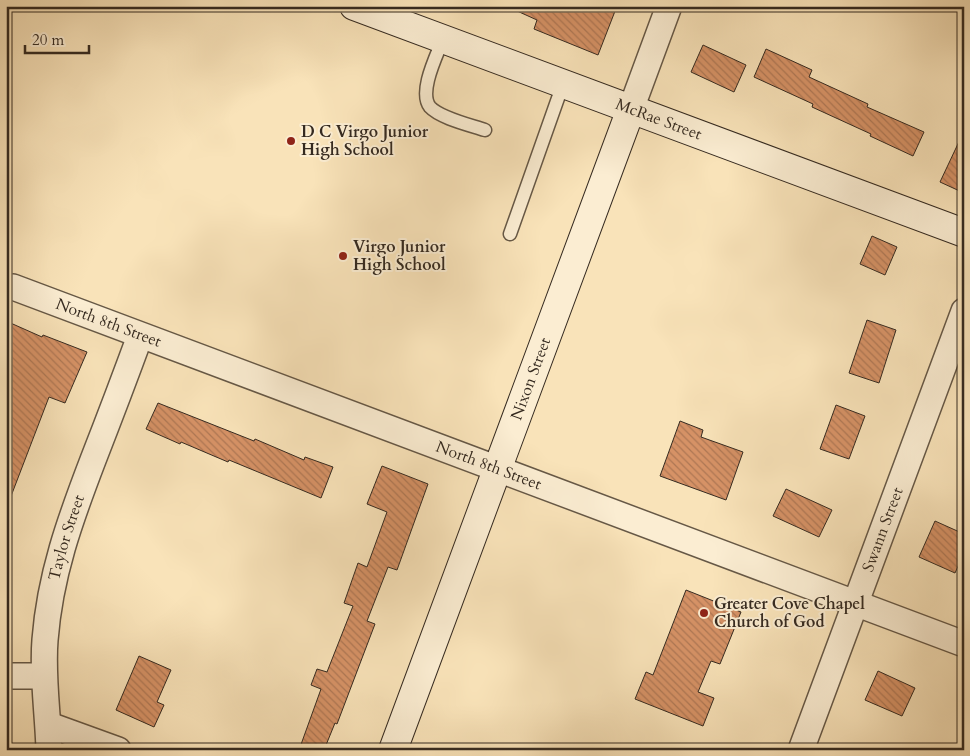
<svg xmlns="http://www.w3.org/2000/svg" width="970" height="756" viewBox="0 0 970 756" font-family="Cardo,serif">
<defs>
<pattern id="building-back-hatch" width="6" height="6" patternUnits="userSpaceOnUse" patternTransform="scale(1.25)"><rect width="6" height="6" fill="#d69266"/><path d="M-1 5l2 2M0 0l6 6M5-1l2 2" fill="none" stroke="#ae7754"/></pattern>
</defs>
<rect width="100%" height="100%" fill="#f9e3b9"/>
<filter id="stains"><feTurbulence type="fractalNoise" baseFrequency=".004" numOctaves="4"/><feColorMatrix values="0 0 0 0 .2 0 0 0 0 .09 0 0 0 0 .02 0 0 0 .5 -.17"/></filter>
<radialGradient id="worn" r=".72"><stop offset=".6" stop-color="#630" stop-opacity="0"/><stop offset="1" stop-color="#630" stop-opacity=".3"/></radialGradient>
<!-- building -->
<path fill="url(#building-back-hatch)" stroke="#352a20" d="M506,6H617L598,55L534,29L537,20Z
M703,45L746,65L734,92L691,72Z
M766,49L812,70L809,77L868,104L867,107L924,132L913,156L870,136L871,134L812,107L813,104L754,77Z
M964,131V193L940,182Z
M872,236L897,247L885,275L860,264Z
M867,320L896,330L879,383L849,373Z
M6,321L42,337L43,335L87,352L65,403L49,397L8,504H6Z
M158,403L254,441L255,439L304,460L305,457L333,467L321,498L229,460L228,462L181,442L180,444L146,429Z
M836,405L865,416L849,459L820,449Z
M680,421L703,430L701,437L743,452L726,500L660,476Z
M382,466L428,484L397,570L388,567L367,621L375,624L337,724L335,723L324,750H299L321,689L311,685L317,669L327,672L353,606L344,603L358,563L367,567L387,512L367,504Z
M786,489L832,510L819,537L773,516Z
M935,521L964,534V553L955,573L919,557Z
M686,590L741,612L720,664L711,661L698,692L714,698L703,726L635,699L646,672L653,675Z
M139,656L171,670L157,702L164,705L154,727L116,710Z
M878,671L915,688L902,716L865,700Z"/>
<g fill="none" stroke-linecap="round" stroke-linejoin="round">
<!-- lane casing -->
<g stroke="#665846" stroke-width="15">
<path id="lane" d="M443,39C437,55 418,92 430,107C440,118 470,125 485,130
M510,234L563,84"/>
</g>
<!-- street casing -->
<g stroke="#665846" stroke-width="28">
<g id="street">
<path d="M631,109L669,6"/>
<path id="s1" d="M13,287L964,644"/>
<path d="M6,676H44"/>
<path d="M49,725L118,750"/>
<path id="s2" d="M49,750C48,713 42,676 45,640C50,575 70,520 93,460C109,419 125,377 140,336"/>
<path id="s3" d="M801,750L964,311"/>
</g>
</g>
<!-- secondary casing -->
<g stroke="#352a20" stroke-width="30">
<g id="secondary">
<path id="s4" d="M354,6L964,233"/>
<path id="s5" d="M393,750L631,109"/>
</g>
</g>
<!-- lane -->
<use href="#lane" stroke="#fbedd2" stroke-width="12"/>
<!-- street -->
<use href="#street" stroke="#fbedd2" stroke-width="25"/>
<!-- secondary -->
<use href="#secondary" stroke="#fbedd2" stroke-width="28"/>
</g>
<!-- markers -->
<g fill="#8f2418" stroke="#fbedd2" stroke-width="2">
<circle cx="291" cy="141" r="5"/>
<circle cx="343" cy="256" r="5"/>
<circle cx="704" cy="613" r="5"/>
</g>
<g text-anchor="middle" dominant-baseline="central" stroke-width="4" stroke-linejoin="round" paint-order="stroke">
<!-- street labels -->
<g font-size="16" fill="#352a20" stroke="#fbedd2">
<text stroke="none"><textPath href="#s4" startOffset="325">McRae Street</textPath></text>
<text stroke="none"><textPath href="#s1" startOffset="102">North 8th Street</textPath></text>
<text stroke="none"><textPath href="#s5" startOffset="396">Nixon Street</textPath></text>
<text stroke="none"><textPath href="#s1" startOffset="508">North 8th Street</textPath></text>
<text stroke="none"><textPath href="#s3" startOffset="235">Swann Street</textPath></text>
<text stroke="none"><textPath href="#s2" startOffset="215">Taylor Street</textPath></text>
</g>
<!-- poi labels -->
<g font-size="16" font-weight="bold" fill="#352a20" stroke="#fbedd2" text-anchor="start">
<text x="301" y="132">D C Virgo Junior<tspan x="301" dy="18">High School</tspan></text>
<text x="353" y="247">Virgo Junior<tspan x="353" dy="18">High School</tspan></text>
<text x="714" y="604">Greater Cove Chapel<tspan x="714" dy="18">Church of God</tspan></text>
</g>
</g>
<!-- margin -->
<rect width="970" height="756" fill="none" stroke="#f9e3b9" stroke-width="25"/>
<rect x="8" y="8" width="955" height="741" fill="none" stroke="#352a20" stroke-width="2.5"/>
<rect x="12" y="12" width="945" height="731" fill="none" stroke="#352a20"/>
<!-- scale -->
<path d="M25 45v8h64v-8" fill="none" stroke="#352a20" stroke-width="2.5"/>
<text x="32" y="45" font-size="15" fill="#352a20" stroke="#fbedd2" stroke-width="4" paint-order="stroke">20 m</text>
<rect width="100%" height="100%" filter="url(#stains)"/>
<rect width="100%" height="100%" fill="url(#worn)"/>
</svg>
